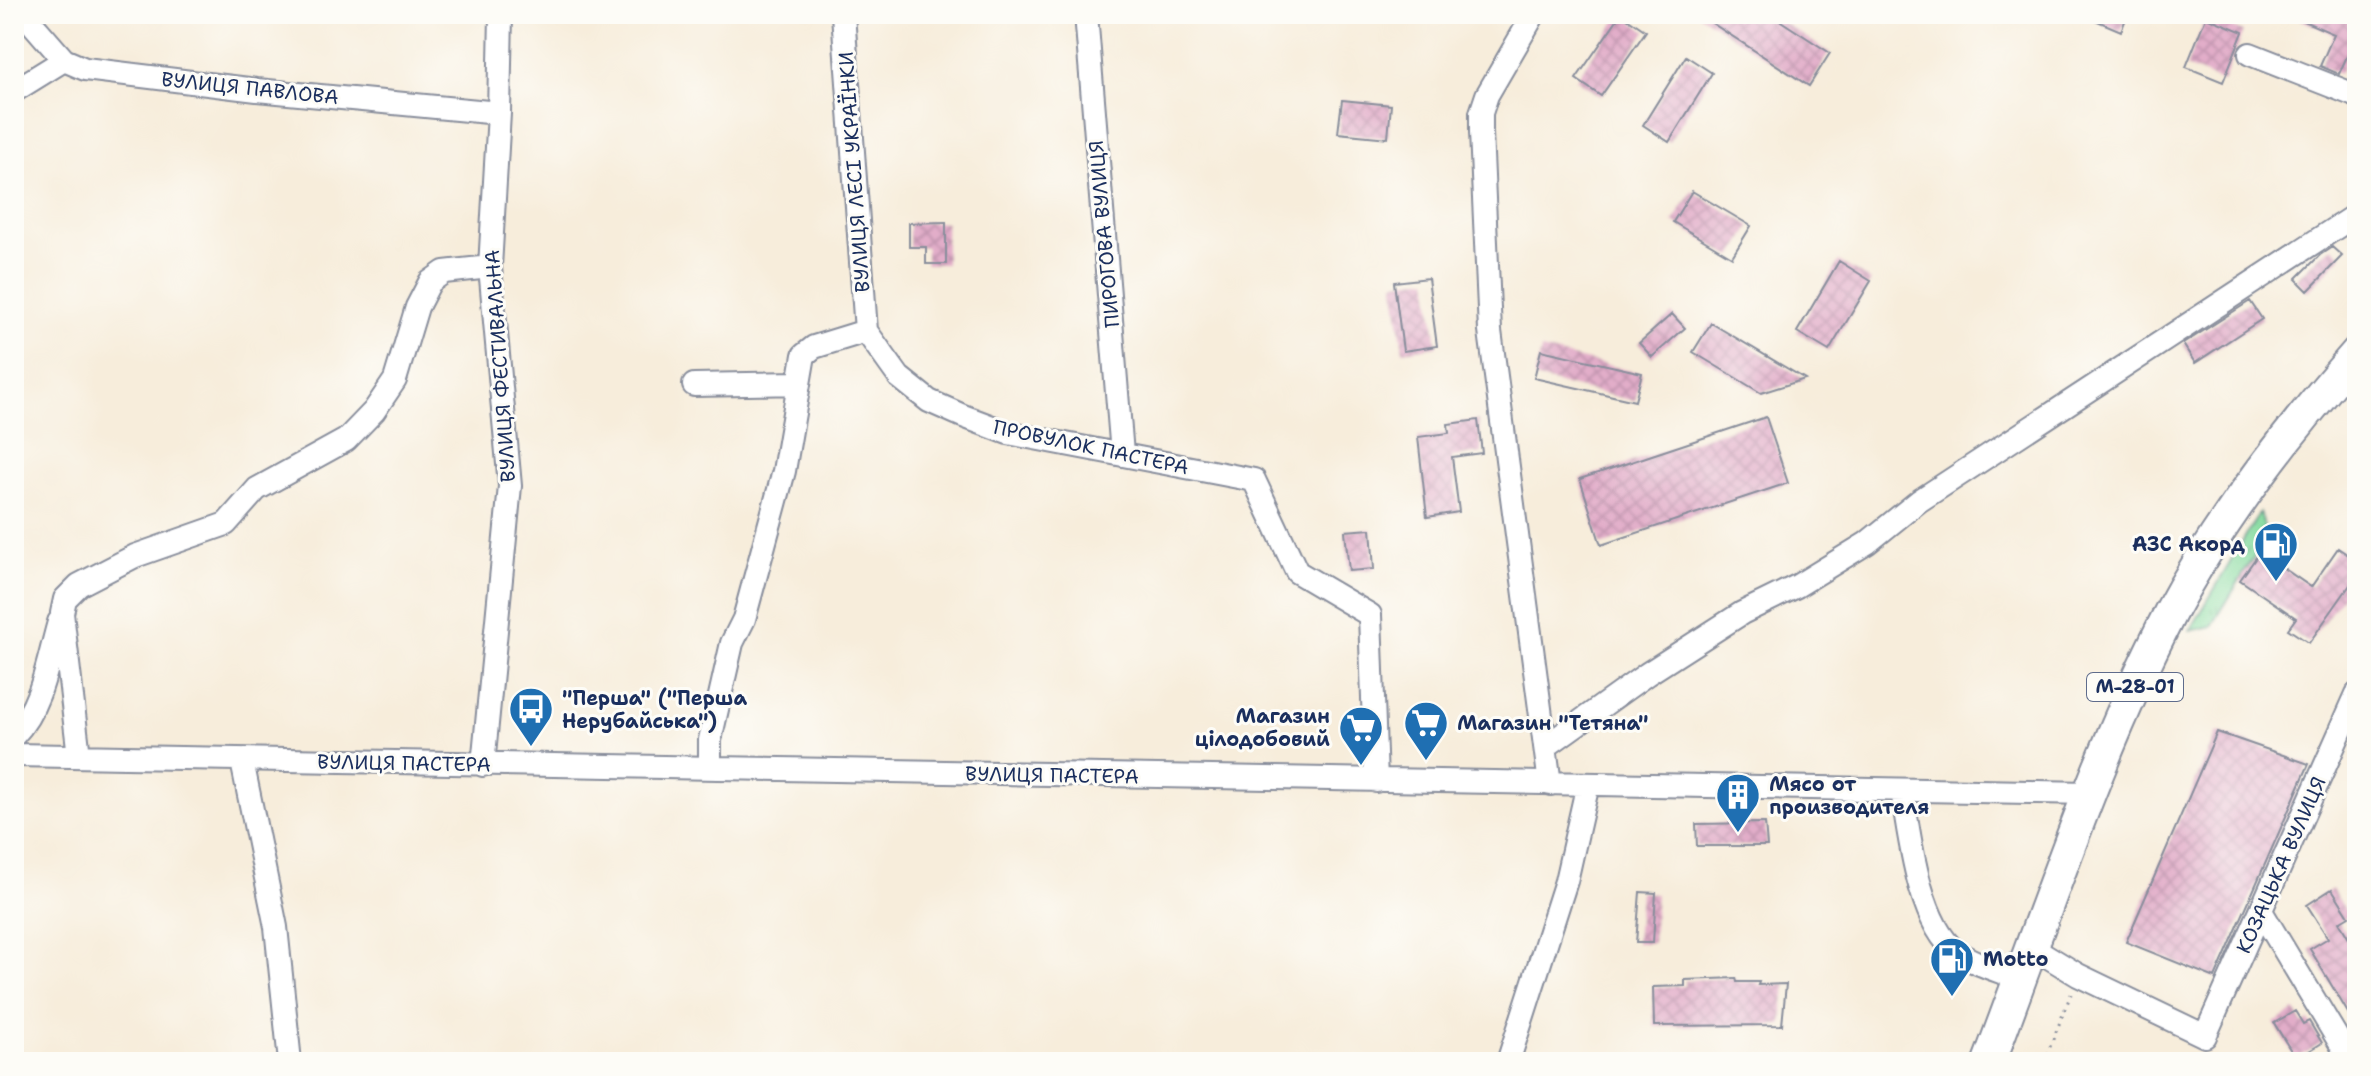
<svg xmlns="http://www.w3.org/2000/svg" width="2371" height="1076" viewBox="0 0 2371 1076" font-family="'Shantell Sans',sans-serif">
<defs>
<pattern id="grass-tufts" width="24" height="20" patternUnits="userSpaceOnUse" patternTransform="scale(2)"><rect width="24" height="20" fill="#84da9e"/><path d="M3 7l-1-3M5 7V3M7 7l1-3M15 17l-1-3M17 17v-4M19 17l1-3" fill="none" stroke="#71bb8a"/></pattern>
<pattern id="building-cross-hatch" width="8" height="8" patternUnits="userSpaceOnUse" patternTransform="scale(2)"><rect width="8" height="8" fill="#e2adc9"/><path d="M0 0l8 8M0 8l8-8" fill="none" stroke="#c195af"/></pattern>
</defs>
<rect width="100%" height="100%" fill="#fdfcf7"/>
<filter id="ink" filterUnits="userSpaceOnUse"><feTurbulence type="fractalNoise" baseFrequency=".0125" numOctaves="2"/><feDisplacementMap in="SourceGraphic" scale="16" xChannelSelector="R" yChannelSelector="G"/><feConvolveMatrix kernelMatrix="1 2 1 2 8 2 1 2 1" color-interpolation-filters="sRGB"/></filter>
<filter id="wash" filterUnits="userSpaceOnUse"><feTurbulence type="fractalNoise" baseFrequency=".006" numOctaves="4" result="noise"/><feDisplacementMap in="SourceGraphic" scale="32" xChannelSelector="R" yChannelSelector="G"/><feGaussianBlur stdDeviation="1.8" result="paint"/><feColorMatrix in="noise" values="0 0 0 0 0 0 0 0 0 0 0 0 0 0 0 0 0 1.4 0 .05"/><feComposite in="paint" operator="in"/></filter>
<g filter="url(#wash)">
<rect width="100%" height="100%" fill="#f7eddb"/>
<!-- grass -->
<path fill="url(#grass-tufts)" stroke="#50847e" stroke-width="2" d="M2259,513L2267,535L2212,626L2190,631Z"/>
<g id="blocks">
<!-- building -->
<path fill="url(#building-cross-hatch)" d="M1621,14L1646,31L1601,96L1576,79Z
M1698,14H1770L1830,53L1809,86Z
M2081,14H2128L2121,31Z
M2287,14H2347L2357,18V45L2353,43L2339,74L2320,66L2334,34Z
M2206,17L2243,32L2223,82L2186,67Z
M1686,56L1712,73L1669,142L1643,125Z
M1342,100L1391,105L1388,138L1338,133Z
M1692,191L1751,226L1732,257L1673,222Z
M946,222V264H926V247H909V223Z
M2332,247L2342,256L2308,291L2296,279L2320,255Z
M1839,261L1871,281L1829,351L1797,332Z
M1428,278L1437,346L1403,351L1394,282Z
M2250,301L2262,319L2195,363L2183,344Z
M1672,314L1685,328L1652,357L1639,343Z
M1711,323L1805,379L1761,393L1693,352Z
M1541,350L1642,373L1635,401L1534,378Z
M1766,417L1788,483L1601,545L1580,479Z
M1478,420L1482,453L1452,457L1459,512L1427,517L1418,437L1449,433L1448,424Z
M1371,529L1374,569L1349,571L1345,531Z
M2338,548L2357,561V575L2309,643L2288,629L2296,618L2240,580L2260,552L2311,587Z
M2217,732L2309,764L2215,978L2126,942Z
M1765,823L1767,846H1697L1696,824Z
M2332,889L2349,916L2339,922L2357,952V1028L2310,949L2328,938L2307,905Z
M1640,892L1656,893L1653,943H1636Z
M1736,978L1737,982H1759L1758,985L1786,984L1782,1025L1654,1026L1653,987L1685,986V980Z
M2295,1011L2303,1024L2309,1021L2322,1043L2296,1059L2274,1023Z"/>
</g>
</g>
<g filter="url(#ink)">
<use href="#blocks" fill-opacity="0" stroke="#898e9c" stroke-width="2"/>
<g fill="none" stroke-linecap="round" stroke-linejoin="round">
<!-- minor casing -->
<g stroke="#898e9c" stroke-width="26">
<path id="minor" d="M24,14L64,60L85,69L257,90L499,113
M843,14L866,331
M1086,14L1122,454
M1534,14L1487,95L1481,113V132L1490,331L1550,784
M2250,54L2357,96
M14,91L64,60
M694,385L799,383
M14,735C42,706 48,660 59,622
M1545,747L1647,674L1742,613L1797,586L1867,543L1919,501L2357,214
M14,755L2090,793
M79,756L62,613L65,599L79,585L135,556L226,524L257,489L346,440L374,411L395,380L417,307L430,282L444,272L490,267
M242,761L276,927L290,1062
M483,765L510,486L490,267L499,113L501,14
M710,768V740L732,643L744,619L784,471L804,355L814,347L866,331L899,377L929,401L963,416L1008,433L1254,480L1297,572L1370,615L1376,781
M1902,790C1909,834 1919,925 1957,952C1976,965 2000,971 2020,979
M2261,911L2348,1056
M2032,947L2078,975L2205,1036L2357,694
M1508,1062L1566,881L1588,784"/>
</g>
<!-- highway casing -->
<g stroke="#898e9c" stroke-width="36">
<path id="highway" d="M1989,1062C2046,912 2096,756 2170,613C2220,519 2288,432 2357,353"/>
</g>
<!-- path -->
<path stroke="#898e9c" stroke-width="3" stroke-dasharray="2 6" stroke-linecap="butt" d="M2044,1062L2071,994"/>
<!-- minor -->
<use href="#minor" stroke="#fff" stroke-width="22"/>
<!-- highway -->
<use href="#highway" stroke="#fff" stroke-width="32"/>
</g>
</g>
<!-- icons -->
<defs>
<g id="fuel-pin" transform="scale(2.3)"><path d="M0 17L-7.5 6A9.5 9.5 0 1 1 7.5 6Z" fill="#1f6fb2" stroke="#fdfcf7"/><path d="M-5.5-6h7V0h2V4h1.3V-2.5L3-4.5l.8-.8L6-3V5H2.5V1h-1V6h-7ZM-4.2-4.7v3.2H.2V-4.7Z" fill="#fff"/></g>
<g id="bus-pin" transform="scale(2.3)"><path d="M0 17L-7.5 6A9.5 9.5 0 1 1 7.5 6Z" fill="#1f6fb2" stroke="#fdfcf7"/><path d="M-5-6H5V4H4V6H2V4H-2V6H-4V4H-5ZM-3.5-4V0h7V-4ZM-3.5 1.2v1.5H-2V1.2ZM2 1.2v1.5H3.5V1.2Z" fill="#fff"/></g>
<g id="supermarket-pin" transform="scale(2.3)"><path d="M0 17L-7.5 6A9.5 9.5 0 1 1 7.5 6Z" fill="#1f6fb2" stroke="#fdfcf7"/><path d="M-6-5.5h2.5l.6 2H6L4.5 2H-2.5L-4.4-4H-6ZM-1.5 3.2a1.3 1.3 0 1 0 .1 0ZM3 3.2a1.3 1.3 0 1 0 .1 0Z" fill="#fff"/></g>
<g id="building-pin" transform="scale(2.3)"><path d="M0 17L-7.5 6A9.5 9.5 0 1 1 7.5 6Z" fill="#1f6fb2" stroke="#fdfcf7"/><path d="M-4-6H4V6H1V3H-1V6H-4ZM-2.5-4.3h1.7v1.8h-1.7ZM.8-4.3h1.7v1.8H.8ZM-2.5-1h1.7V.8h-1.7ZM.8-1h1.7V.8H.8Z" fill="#fff"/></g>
</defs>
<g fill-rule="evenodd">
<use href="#fuel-pin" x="2276" y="544"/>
<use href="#bus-pin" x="531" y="709"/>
<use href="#supermarket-pin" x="1426" y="723"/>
<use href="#supermarket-pin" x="1361" y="728"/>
<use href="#building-pin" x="1738" y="795"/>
<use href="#fuel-pin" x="1952" y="959"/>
</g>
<g text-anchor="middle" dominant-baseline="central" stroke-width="6" stroke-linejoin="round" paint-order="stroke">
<!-- shield labels -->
<rect fill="#fdfcf7" stroke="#5f6c8c" stroke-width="2" x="2087" y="673" width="96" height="28" rx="6"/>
<g font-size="18" font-weight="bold" fill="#1b2f5e">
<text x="2135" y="687">М-28-01</text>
</g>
<!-- street labels -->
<g font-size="20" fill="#1b2f5e" stroke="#fdfcf7">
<text transform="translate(250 88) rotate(6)">ВУЛИЦЯ ПАВЛОВА</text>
<text transform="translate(854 172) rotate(-94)">ВУЛИЦЯ ЛЕСІ УКРАЇНКИ</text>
<text transform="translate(1104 234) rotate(-95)">ПИРОГОВА ВУЛИЦЯ</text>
<text transform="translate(500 366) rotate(-94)">ВУЛИЦЯ ФЕСТИВАЛЬНА</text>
<text transform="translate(1091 447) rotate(12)">ПРОВУЛОК ПАСТЕРА</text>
<text transform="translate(404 763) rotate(1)">ВУЛИЦЯ ПАСТЕРА</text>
<text transform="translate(1052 775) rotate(1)">ВУЛИЦЯ ПАСТЕРА</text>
<text transform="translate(2281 865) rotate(-66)">КОЗАЦЬКА ВУЛИЦЯ</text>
</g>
<!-- poi labels -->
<g font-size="20" font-weight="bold" fill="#1b2f5e" stroke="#fdfcf7" text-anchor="start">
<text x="2245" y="544" text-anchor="end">АЗС Акорд</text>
<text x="562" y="698">"Перша" ("Перша<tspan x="562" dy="23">Нерубайська")</tspan></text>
<text x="1330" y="716" text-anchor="end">Магазин<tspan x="1330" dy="23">цілодобовий</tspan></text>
<text x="1457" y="723">Магазин "Тетяна"</text>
<text x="1769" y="784">Мясо от<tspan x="1769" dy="23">производителя</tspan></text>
<text x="1983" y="959">Motto</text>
</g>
</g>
<!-- margin -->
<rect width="2371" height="1076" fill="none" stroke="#fdfcf7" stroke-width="48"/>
</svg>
